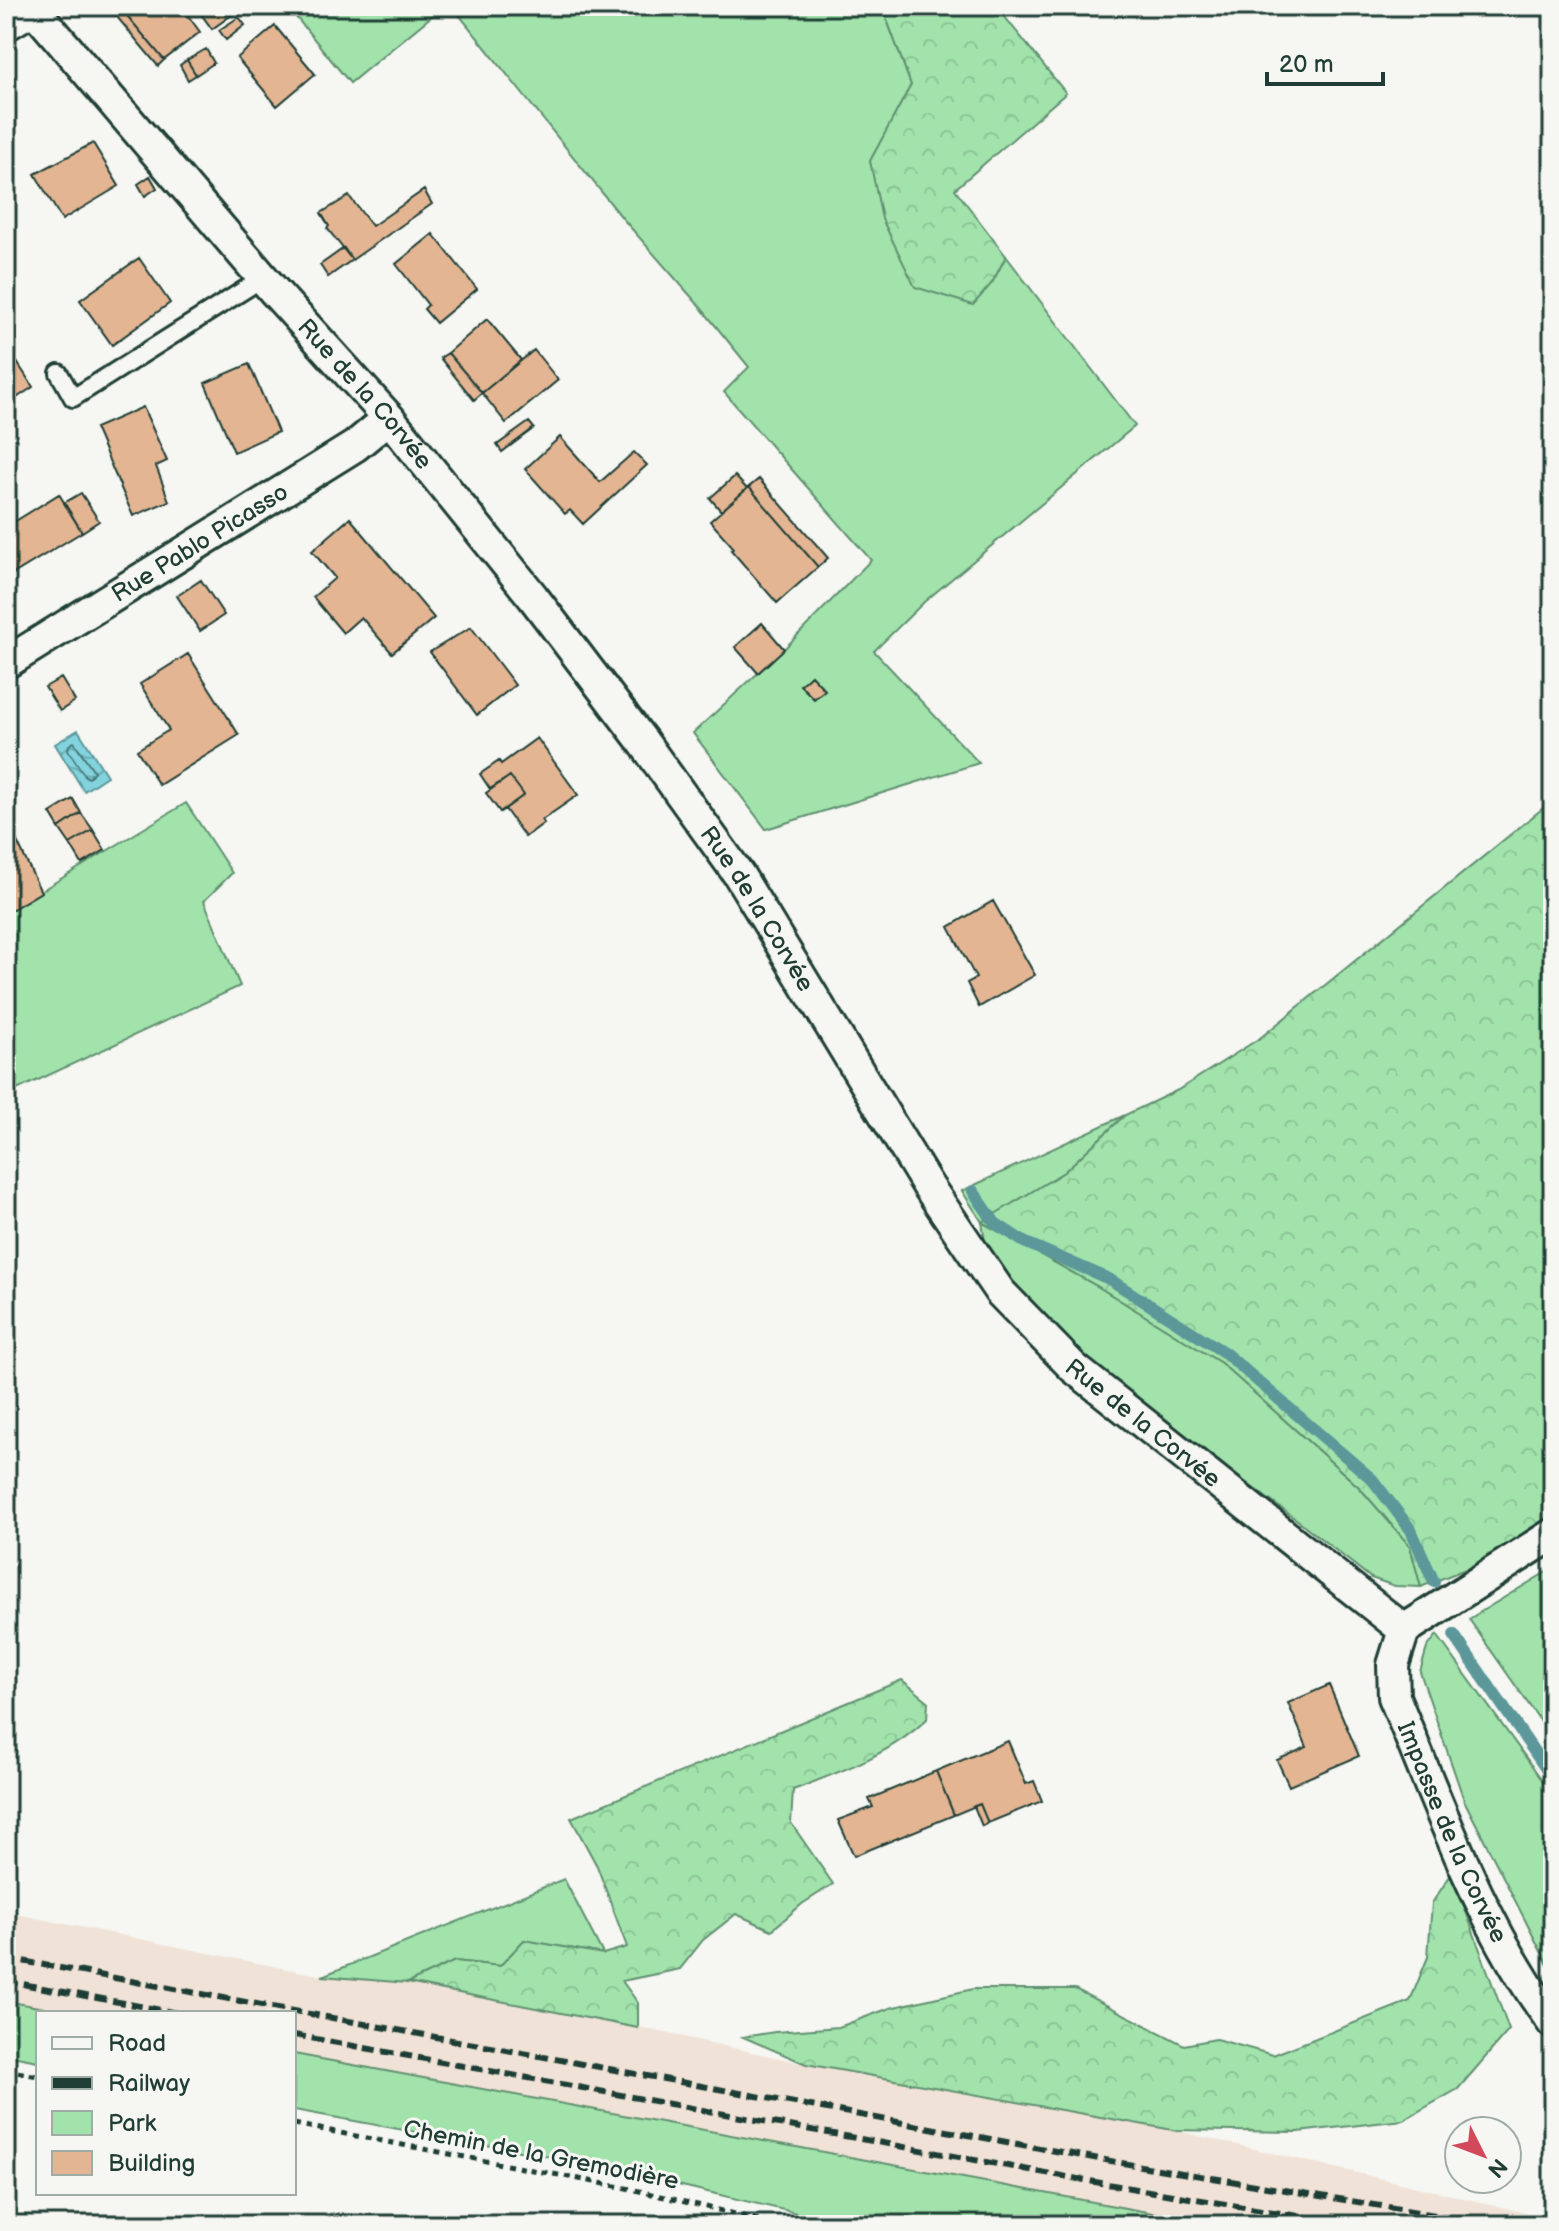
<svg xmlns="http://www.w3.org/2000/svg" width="1559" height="2231" viewBox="0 0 1559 2231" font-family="'Balsamiq Sans',sans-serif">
<defs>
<pattern id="forest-crowns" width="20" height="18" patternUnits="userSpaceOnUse" patternTransform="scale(2)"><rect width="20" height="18" fill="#a2e3ac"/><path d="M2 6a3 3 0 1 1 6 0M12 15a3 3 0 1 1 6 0" fill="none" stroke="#8bc495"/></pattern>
<pattern id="water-waves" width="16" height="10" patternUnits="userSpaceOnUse" patternTransform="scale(2)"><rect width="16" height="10" fill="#83d3de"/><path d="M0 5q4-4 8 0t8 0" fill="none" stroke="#6bacb5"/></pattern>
</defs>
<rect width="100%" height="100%" fill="#f6f6f2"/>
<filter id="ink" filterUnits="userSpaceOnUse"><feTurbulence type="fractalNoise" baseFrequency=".0125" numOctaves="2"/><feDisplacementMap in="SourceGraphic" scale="16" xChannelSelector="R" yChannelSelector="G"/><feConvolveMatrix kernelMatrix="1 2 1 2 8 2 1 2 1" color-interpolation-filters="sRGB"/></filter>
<g filter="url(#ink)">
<!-- built -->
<path fill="#f0e2d6" d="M6,1912L322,1976L408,1983L634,2026L806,2064L1173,2130L1553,2219V2225H1217L294,2054V2013H71L6,2001Z"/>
<!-- green -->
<path fill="#a2e3ac" stroke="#609070" stroke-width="2" d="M287,6H444L350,83Z
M452,6H882L911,85L870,162L992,283L1006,256L1135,426L924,602L874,651L979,763L766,829L693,733L784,649L871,560L724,392L749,367L702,309L624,220Z
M186,803L232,873L204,901L240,986L6,1095V912Z
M1125,1115L1064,1172L983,1223L1097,1286L1221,1363L1359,1487L1410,1546L1421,1587L1395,1586L1371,1578L1300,1522L1092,1371L1000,1274L985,1242L982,1222L962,1191Z
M1553,1568V1739L1469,1619Z
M1437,1635L1553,1795V1975L1464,1800L1420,1672L1427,1648Z
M564,1879L603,1954L524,1940L500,1966L455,1961L408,1983L322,1976Z
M6,2001L71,2013H38V2061L6,2055Z
M294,2054L1217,2225H847L585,2163L294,2110Z"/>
<!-- forest -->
<path fill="url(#forest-crowns)" stroke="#609070" stroke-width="2" d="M882,6H996L1066,93L955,189L1006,256L992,283L973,305L915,287L882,219L870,161L911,85Z
M1553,800V1516L1478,1564L1421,1587L1410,1546L1359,1487L1221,1363L1097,1286L982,1222L1064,1172L1125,1115L1178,1090L1260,1038Z
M902,1680L928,1701L927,1719C890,1755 841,1771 793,1790L791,1823L833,1884L802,1904L772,1930L736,1914L703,1940L680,1969L622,1981L638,2003V2028L408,1983L455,1961L500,1966L524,1940L603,1954L627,1947L597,1866L571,1818Z
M1452,1873L1509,2030L1458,2089L1403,2120L1298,2132L1173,2130L806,2064L743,2037L775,2032L839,2027L890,2008L973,1989H1075L1184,2045L1216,2039L1273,2055L1410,2001L1428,1957L1432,1903Z"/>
<!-- water -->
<path fill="url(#water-waves)" stroke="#5b979a" stroke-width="2" d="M78,730L107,776L84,791L55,744Z"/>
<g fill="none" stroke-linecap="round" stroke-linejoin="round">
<!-- shore -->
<path stroke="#477978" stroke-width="2" d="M74,742L94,771L89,778L85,776L68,750L69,745Z"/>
<!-- stream -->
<path stroke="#5b979a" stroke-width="12" d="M973,1191L995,1223L1024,1242L1109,1279L1225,1353L1372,1479L1411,1530L1434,1582
M1454,1635L1553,1779"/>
</g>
<!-- building -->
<path fill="#e3b593" stroke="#1f3d34" stroke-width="2" d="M119,6L164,60L158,66L112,11Z
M119,6H181L200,32L164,60Z
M197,6H244L212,29L196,7Z
M239,17L245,25L226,40L219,30Z
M275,26L315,74L277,106L237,58Z
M206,49L214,63L196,75L187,60Z
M187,60L196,75L188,80L180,65Z
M93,143L119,186L62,220L35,174Z
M150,176L157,188L145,196L138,184Z
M424,190L432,204L352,260L327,228L329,226L321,213L349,196L372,226Z
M433,234L477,289L436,323L424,309L428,305L396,264Z
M344,248L352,260L328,277L320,265Z
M139,258L170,303L112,345L80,300Z
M487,319L521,360L482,393L448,353Z
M6,345L33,387L6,405Z
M534,350L558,380L506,423L482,393Z
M448,353L482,393L474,400L440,358Z
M249,364L278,432L234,452L205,383Z
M143,407L167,461L156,466L169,501L133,516L95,428Z
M529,422L534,428L502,452L497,445Z
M560,437L600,482L634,452L647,465L583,524L570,510L565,514L525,469Z
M735,476L747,489L721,511L710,498Z
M759,479L828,558L818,567L749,487Z
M749,487L818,567L777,603L731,550L734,548L710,521Z
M81,493L99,521L82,532L64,503Z
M59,494L82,532L13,574L6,562V527Z
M350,518L434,618L392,653L361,617L343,633L313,597L335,578L312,551Z
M201,580L224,615L200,631L177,596Z
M762,623L784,649L758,673L735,647Z
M471,627L515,685L477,715L430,652Z
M188,654L239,735L159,785L137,750L169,730L140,684Z
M811,675L825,690L814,699L800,685Z
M61,678L75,701L60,711L45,687Z
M537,738L578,795L542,820L544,823L525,837L505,809L524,795L510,776L490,789L480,774L499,761L501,764Z
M510,776L524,795L500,812L486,793Z
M73,799L81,813L59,828L50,813Z
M81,813L93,830L70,844L59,828Z
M6,818L41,892L6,913Z
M93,830L105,850L82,864L70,844Z
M993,901L1035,975L979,1007L967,983L976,978L949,927Z
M1329,1685L1359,1756L1289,1786L1277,1760L1307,1747L1288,1703Z
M1008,1741L1026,1784L1034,1781L1042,1801L988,1823L980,1804L954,1815L936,1771Z
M936,1771L954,1815L854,1856L838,1820L873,1807L869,1799Z
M980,1804L988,1823L982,1826L974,1806Z"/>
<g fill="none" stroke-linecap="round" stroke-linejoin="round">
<!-- lane casing -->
<g stroke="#1f3d34" stroke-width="22">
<path id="lane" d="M59,373L73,398L263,278"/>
</g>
<!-- street casing -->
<g stroke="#1f3d34" stroke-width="36">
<g id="street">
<path id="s1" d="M31,6L275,292L389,418L533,597L644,743L739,875L928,1186L1000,1292L1074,1368L1404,1630L1553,1534"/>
<path d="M6,25L33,9"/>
<path id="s2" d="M6,663L355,446L389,418"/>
<path id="s3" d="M1404,1630L1393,1665L1394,1697C1440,1807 1481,1926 1553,2023"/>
</g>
</g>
<!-- path -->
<path stroke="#1f3d34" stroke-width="5" stroke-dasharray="6 6" stroke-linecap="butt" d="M6,2070L38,2076
M294,2124L631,2189L781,2225"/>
<!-- lane -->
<use href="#lane" stroke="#f6f6f2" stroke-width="16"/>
<!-- street -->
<use href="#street" stroke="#f6f6f2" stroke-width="30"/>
<!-- rail -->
<path stroke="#1f3d34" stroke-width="6" stroke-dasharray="12 6" stroke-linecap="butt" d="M6,1958L1110,2161L1496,2225
M6,1981L177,2013
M294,2035L1095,2182L1351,2225"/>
</g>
</g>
<g text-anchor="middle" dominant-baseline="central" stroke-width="6" stroke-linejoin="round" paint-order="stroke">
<!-- street labels -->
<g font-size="24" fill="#1f3d34" stroke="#f6f6f2">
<text stroke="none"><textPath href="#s1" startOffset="512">Rue de la Corvée</textPath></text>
<text stroke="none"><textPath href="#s2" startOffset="228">Rue Pablo Picasso</textPath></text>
<text stroke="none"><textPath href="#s1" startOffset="1160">Rue de la Corvée</textPath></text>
<text stroke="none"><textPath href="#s1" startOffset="1808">Rue de la Corvée</textPath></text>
<text stroke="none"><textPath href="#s3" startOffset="216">Impasse de la Corvée</textPath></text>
<text transform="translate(541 2155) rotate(11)">Chemin de la Gremodière</text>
</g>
</g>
<!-- margin -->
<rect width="1559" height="2231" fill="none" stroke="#f6f6f2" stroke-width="32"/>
<rect x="16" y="16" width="1527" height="2199" fill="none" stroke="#1f3d34" stroke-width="3" filter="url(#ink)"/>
<!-- legend -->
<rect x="36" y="2011" width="260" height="184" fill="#f6f6f2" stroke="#a0aca6" stroke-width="2"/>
<rect x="52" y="2037" width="40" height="12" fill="#f6f6f2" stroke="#a0aca6" stroke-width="2"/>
<text x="108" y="2051" font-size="24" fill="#1f3d34">Road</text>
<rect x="52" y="2077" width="40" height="12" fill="#1f3d34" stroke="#a0aca6" stroke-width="2"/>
<text x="108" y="2091" font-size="24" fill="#1f3d34">Railway</text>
<rect x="52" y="2111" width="40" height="24" fill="#a2e3ac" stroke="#a0aca6" stroke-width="2"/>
<text x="108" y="2131" font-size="24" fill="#1f3d34">Park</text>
<rect x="52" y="2151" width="40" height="24" fill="#e3b593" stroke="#a0aca6" stroke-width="2"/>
<text x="108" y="2171" font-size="24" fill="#1f3d34">Building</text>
<!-- north arrow -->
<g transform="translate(1483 2155) rotate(132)"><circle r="38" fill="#f6f6f2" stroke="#a0aca6" stroke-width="2"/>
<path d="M0-6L14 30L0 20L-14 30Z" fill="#d1495b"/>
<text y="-12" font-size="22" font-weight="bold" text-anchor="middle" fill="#1f3d34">N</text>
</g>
<!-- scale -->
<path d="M1267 72v12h116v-12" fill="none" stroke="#1f3d34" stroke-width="4"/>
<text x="1279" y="72" font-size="24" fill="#1f3d34" stroke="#f6f6f2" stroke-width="6" paint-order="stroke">20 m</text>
</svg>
